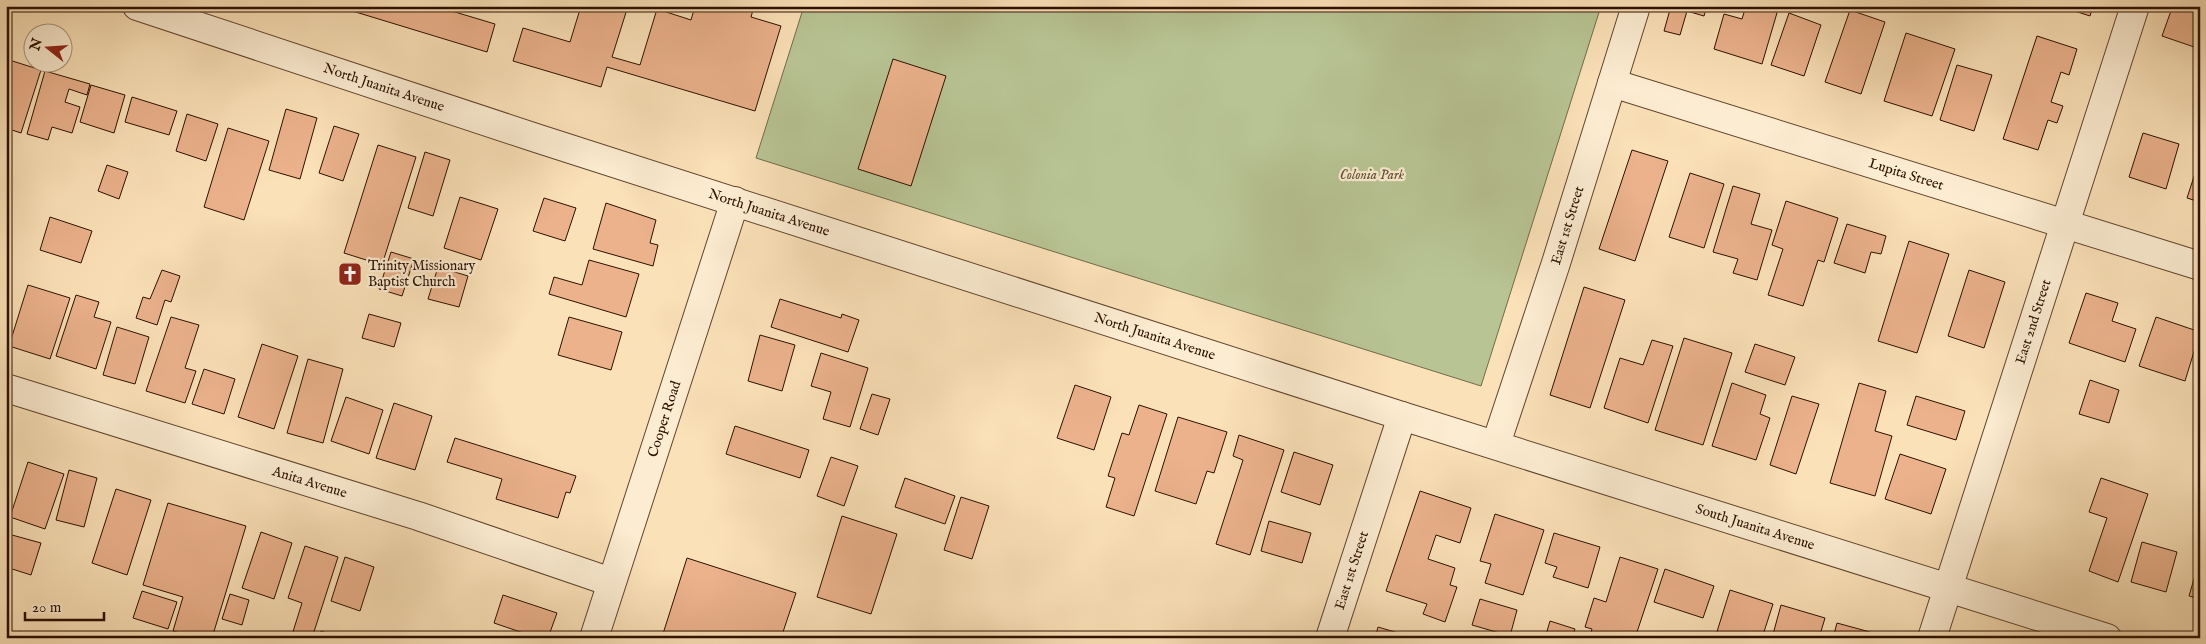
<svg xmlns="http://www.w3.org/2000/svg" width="2206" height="644" viewBox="0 0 2206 644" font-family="'IM FELL English',serif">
<rect width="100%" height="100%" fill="#fbe1b8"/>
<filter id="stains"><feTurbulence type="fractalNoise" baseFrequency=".004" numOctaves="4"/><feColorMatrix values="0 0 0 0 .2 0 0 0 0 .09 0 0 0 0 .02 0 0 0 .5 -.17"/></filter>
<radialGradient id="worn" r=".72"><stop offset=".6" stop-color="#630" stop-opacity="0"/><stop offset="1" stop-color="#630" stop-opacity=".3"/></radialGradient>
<!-- green -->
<path fill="#b8c494" stroke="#726a4a" d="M804,6H1601L1481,386L756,158Z"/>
<!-- building -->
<path fill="#ebb28c" stroke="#2c1000" d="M350,6H435L495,24L487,52L349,10Z
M581,6H628L612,57L640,65L657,9L691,20L695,6H741L753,10L751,17L781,26L755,111L607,67L601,87L513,61L523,28L570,42Z
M1671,6H1707L1704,16L1687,11L1680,35L1664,31Z
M1746,6H1779L1762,64L1714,49L1724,14L1742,19Z
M2059,6H2093L2090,16Z
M2187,6H2200V49L2162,36L2172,8L2185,12Z
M1850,10L1885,22L1861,94L1825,82Z
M1789,13L1821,25L1804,76L1771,65Z
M1906,33L1955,49L1932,116L1884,101Z
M2037,36L2077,49L2069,75L2061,72L2051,102L2063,106L2057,123L2048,120L2038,150L2003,139Z
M6,59L41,70L21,133L6,128Z
M893,59L946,76L911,186L858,169Z
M1957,65L1992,75L1974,131L1940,120Z
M45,71L90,84L87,95L69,89L65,102L80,107L72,133L52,127L48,140L27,134Z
M91,85L125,95L114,133L80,122Z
M132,97L177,111L169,135L125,122Z
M286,109L317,118L300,179L269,170Z
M187,114L218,124L206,161L176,151Z
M334,126L359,134L343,181L319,173Z
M228,128L269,141L244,220L204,207Z
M2143,133L2179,144L2166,189L2129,177Z
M378,145L416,157L382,265L344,253Z
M1632,150L1668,161L1635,261L1599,249Z
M425,152L450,160L433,216L408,208Z
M2200,158V202L2187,198Z
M107,165L128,172L119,199L98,191Z
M1690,173L1724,184L1704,248L1669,237Z
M1733,186L1760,194L1751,224L1772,230L1757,280L1733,273L1738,259L1713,252Z
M460,197L498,209L481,260L444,248Z
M544,198L576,208L565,241L533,231Z
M1786,201L1838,218L1824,262L1818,260L1803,306L1768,295L1783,249L1772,245Z
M606,203L656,220L650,243L658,245L653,266L593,249Z
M50,217L92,231L81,263L40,250Z
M1847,224L1886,236L1881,254L1871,252L1865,273L1834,263Z
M1909,241L1949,254L1917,353L1878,341Z
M391,252L414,259L402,296L379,289Z
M589,260L639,274L626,317L549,294L554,277L582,285Z
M438,267L468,276L459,307L428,299Z
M162,270L180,276L171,302L165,300L157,325L136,318L143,297L150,299Z
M1969,270L2005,282L1984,348L1948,336Z
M28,285L70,298L50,359L9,346Z
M1584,287L1625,300L1590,408L1550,395Z
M2086,293L2118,303L2112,321L2136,329L2125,362L2069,343Z
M76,295L99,302L94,317L111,322L96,369L56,356Z
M780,299L841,318L842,314L859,320L848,352L771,327Z
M369,314L401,323L394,347L362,338Z
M171,317L199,325L185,368L196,371L185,403L146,391Z
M569,317L622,332L611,370L558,355Z
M2156,317L2200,332L2185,381L2139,366Z
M117,327L149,337L135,384L103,375Z
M760,335L795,345L782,391L748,381Z
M1684,338L1732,353L1703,445L1655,430Z
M1652,340L1673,346L1648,423L1604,408L1620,358L1643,365Z
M262,344L298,356L274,429L238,417Z
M1755,344L1795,357L1785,385L1745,372Z
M821,353L868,368L850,427L823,419L831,392L811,386Z
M308,359L343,369L323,443L287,433Z
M204,369L235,379L224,414L192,404Z
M2090,380L2119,390L2109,423L2079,414Z
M1732,383L1766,395L1760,414L1770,418L1756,460L1712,446Z
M1859,383L1886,391L1875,431L1892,436L1875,496L1830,483Z
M1075,385L1111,397L1094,450L1057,438Z
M872,394L890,399L878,435L860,429Z
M1792,396L1819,404L1796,474L1770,465Z
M1916,396L1965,411L1956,440L1907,425Z
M346,397L383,410L369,454L331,441Z
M394,403L432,416L415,470L376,458Z
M1139,405L1167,414L1134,516L1106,507L1115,478L1108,476L1122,433L1129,435Z
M1178,417L1227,432L1214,473L1207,471L1196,504L1155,491Z
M735,426L809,450L800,478L726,454Z
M1239,435L1284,450L1250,555L1216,544L1243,460L1233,456Z
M455,438L576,476L570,493L566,492L558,518L496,499L502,479L447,462Z
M6,447L11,448L6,467Z
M1294,452L1333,465L1320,505L1281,492Z
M1900,454L1946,469L1931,514L1885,499Z
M831,457L858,466L844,506L817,496Z
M28,462L64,474L45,529L10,517Z
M69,470L97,478L84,527L56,520Z
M905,478L955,496L945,524L895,507Z
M2101,478L2148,494L2118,582L2089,571L2107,518L2089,512Z
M116,489L151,500L127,575L92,563Z
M1420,491L1471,508L1460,543L1436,535L1428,559L1455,568L1450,585L1457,587L1445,622L1423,614L1427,604L1386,591Z
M961,497L989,506L972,559L944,550Z
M168,503L246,526L212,638H197L173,631L183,597L143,585Z
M1495,514L1544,530L1523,595L1485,583L1491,564L1480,561Z
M842,516L897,534L871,614L817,597Z
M1269,521L1311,533L1302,563L1261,551Z
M261,532L292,543L274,599L242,588Z
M1554,533L1600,547L1588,588L1553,577L1557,567L1545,563Z
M12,535L41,543L31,575L6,567V554Z
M2142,542L2177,552L2166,592L2131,582Z
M305,546L338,557L312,638H291L302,603L288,598Z
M345,557L374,567L360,611L331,601Z
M1620,557L1658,569L1635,638H1589L1592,629L1585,627L1594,598L1606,602Z
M687,558L796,593L781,638L662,637Z
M2200,558V599L2189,596Z
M1665,569L1714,586L1703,618L1654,602Z
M1730,590L1773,604L1762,638H1715Z
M142,591L177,602L168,629L133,618Z
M230,594L249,600L242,625L222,619Z
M503,595L557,613L548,638H538L494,623Z
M1480,599L1517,610L1510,636L1472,625Z
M1781,605L1825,618L1819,638H1772Z
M1550,621L1575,629L1572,638H1545Z
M1837,623L1870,632L1868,638H1833Z
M1378,627L1405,635V638H1375Z
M321,631L339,637L338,638H319Z
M20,632L36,637L35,638H18Z"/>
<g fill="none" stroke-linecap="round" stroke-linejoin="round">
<!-- minor casing -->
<g stroke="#60442e" stroke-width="30">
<g id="minor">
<path id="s1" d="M137,6L536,138L1402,416L2107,638"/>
<path id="s2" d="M1612,83L2200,266"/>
<path id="s3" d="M6,388L418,516L611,582"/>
<path id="s4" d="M1496,444L1556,263L1636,6"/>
<path id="s5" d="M594,638L735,201"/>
<path id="s6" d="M1330,638L1402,416"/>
<path id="s7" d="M1932,638L2135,6"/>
</g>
</g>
<!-- minor -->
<use href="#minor" stroke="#fcecd1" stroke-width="28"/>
</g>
<!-- icons -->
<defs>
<g id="church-square" transform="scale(1.25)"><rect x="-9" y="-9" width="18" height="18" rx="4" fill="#8f2418" stroke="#fcecd1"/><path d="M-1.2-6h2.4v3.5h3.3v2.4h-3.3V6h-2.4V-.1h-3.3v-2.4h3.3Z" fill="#fff"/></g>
</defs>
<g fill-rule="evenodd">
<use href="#church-square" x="350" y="274"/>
</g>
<g text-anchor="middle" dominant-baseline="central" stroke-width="4.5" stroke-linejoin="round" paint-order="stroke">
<!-- street labels -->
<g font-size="14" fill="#2c1000" stroke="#fcecd1">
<text stroke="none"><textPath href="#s1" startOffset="260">North Juanita Avenue</textPath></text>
<text stroke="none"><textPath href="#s2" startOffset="308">Lupita Street</textPath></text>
<text stroke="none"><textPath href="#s1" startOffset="665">North Juanita Avenue</textPath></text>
<text stroke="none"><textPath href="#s4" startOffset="230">East 1st Street</textPath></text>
<text stroke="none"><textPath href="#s7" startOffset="332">East 2nd Street</textPath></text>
<text stroke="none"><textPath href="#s1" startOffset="1070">North Juanita Avenue</textPath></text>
<text stroke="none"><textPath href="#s5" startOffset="230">Cooper Road</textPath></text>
<text stroke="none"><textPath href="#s3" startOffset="318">Anita Avenue</textPath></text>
<text stroke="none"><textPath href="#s1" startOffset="1700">South Juanita Avenue</textPath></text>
<text stroke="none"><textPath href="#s6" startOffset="71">East 1st Street</textPath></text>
</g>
<!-- park labels -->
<g font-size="14" font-style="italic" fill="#5d4f34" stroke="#fcecd1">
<text x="1372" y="175">Colonia Park</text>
</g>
<!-- poi labels -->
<g font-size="14" fill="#2c1000" stroke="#fcecd1" text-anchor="start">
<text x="368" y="266">Trinity Missionary<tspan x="368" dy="16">Baptist Church</tspan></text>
</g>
</g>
<!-- margin -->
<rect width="2206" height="644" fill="none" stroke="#fbe1b8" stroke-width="25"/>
<rect x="8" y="8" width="2191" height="629" fill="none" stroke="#2c1000" stroke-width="2.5"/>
<rect x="12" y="12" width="2181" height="619" fill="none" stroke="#2c1000"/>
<!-- north arrow -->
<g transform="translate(48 48) rotate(287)"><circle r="24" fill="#fcecd1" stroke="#a9947d"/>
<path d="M0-4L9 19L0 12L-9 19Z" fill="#8f2418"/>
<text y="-8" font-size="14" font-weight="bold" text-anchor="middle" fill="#2c1000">N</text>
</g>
<!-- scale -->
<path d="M25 612v8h79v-8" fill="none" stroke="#2c1000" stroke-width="2.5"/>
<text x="32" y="612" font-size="15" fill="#2c1000" stroke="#fcecd1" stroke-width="4" paint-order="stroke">20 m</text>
<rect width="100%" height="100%" filter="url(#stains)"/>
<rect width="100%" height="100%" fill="url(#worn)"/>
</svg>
